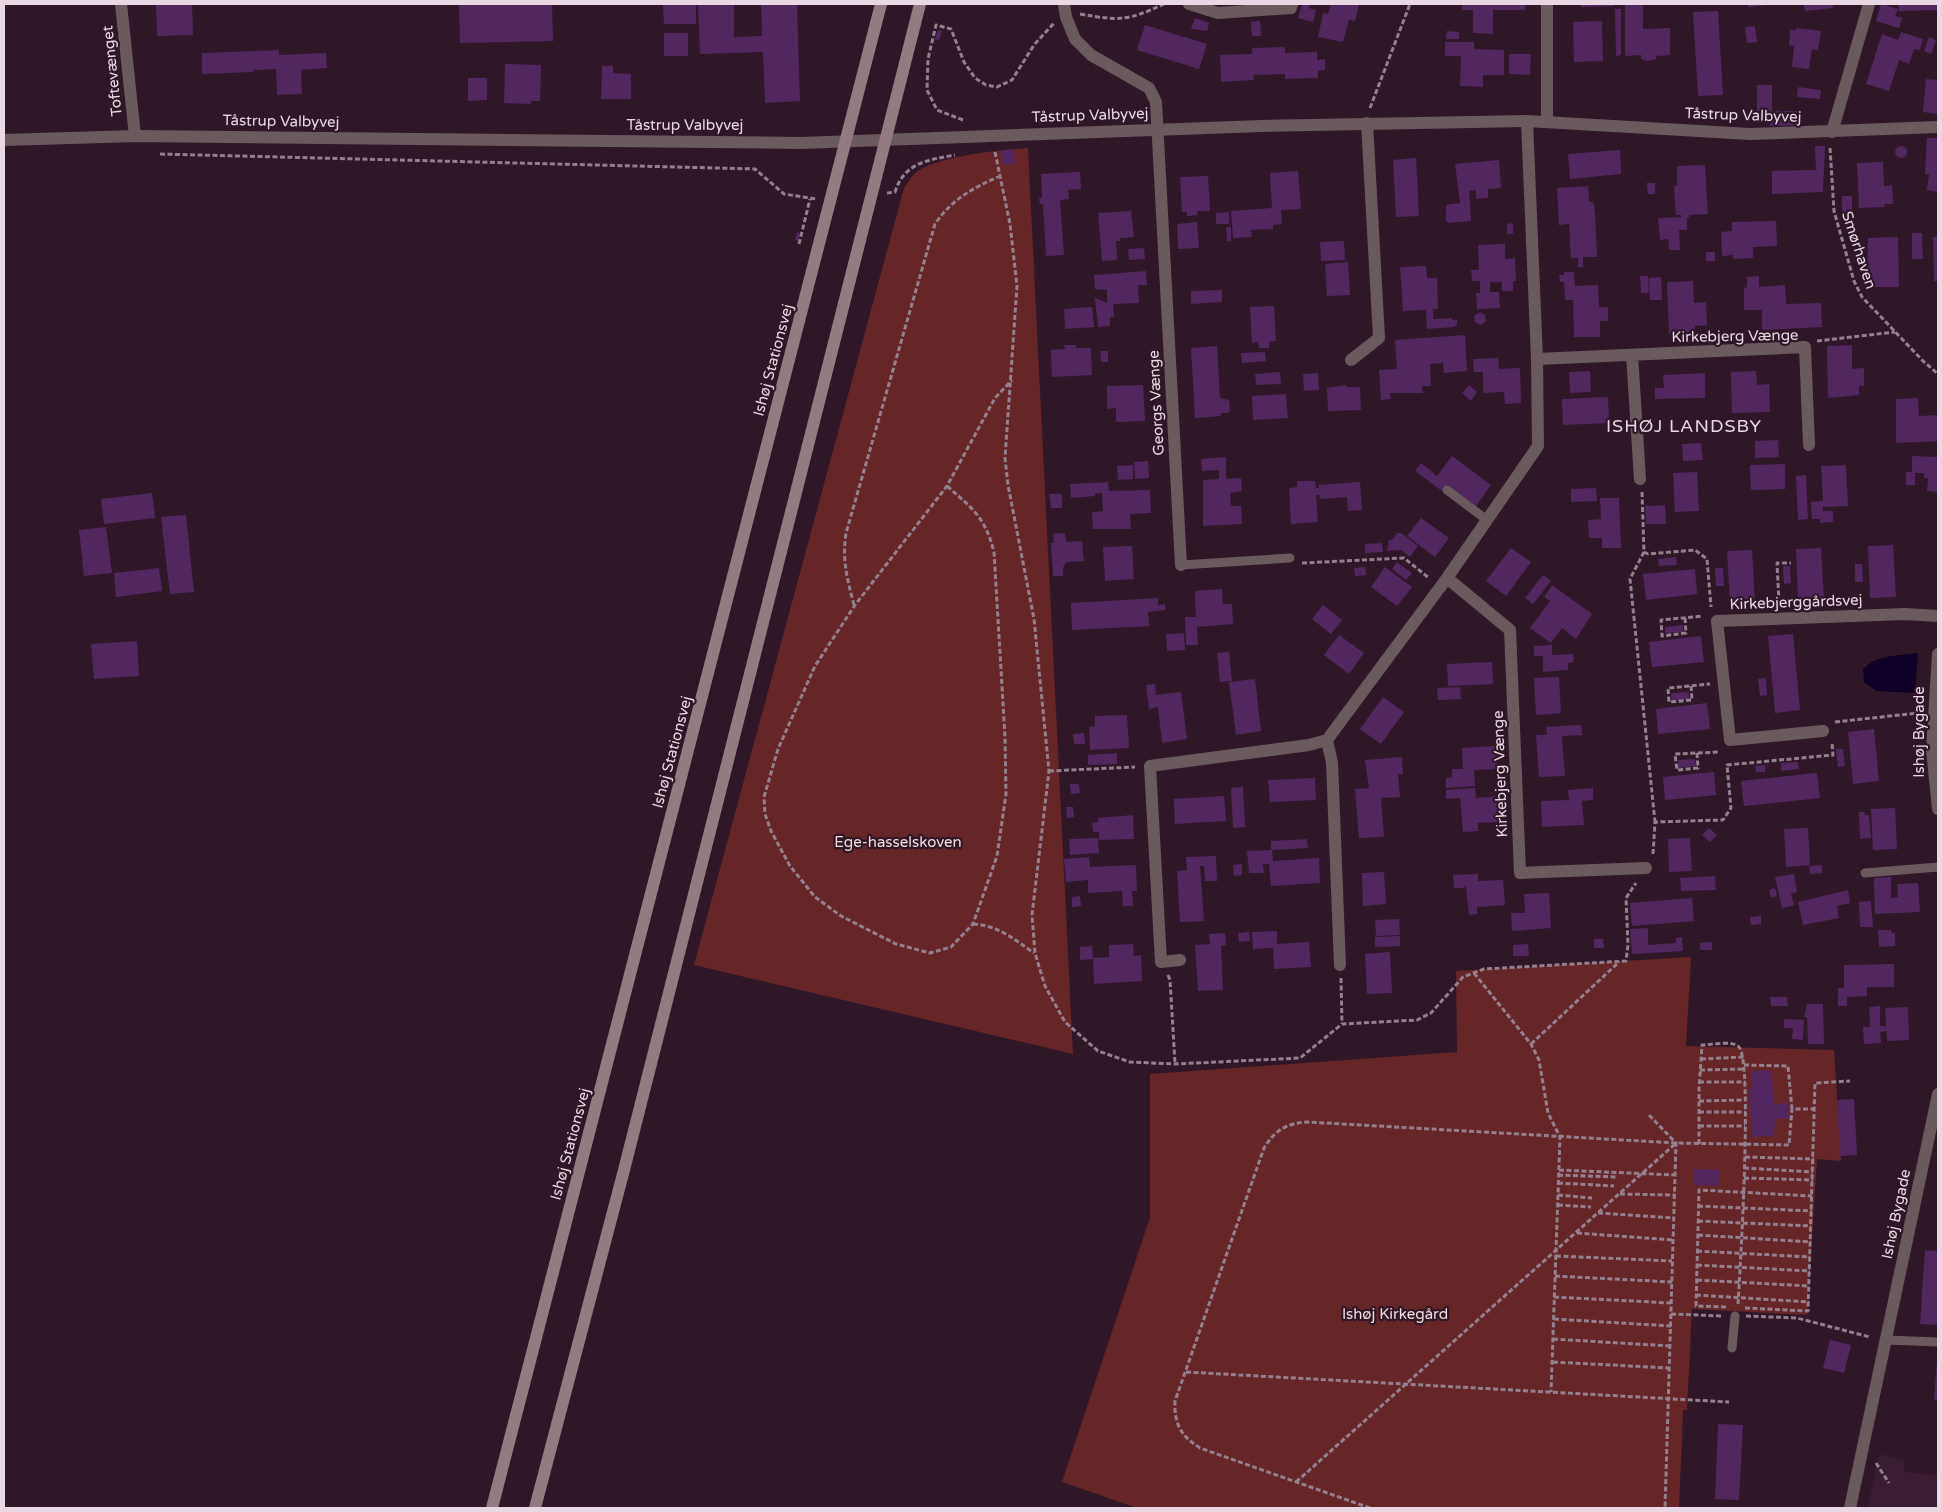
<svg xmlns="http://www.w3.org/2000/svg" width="1942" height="1512" viewBox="0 0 1942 1512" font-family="'Varela Round',sans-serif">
<rect width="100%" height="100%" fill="#2f1728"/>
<!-- built -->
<path fill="#3b1d33" d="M1879,1454L1904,1461V1472L1938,1475V1508H1868Z"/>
<!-- green -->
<path fill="#662527" d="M1028,148L1073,1054L694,965L904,188C907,184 910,178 913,175C932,156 1001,150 1028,148Z
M1691,957L1686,1046L1834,1050L1841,1161L1817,1159L1807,1315L1692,1309L1687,1410H1683L1679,1508H1137L1062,1482L1150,1217V1074L1457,1052L1456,971Z"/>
<!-- water -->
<path fill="#0f0028" d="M1918,653L1915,693L1876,691L1864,682L1863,669C1877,654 1899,656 1918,653Z"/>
<!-- building -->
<path fill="#522760" d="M156,4H192L193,35L157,36Z
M459,4H552L553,41L460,43Z
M663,4H696V24H664Z
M698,4H734V37L762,36L761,4H797L800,101L765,103L763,52L700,54Z
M1302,4H1310L1309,8L1316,10L1313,22L1298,18Z
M1331,4H1359L1355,21L1349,20L1343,42L1318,37L1323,13L1328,14Z
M1462,4H1525V10H1493V34L1473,33V10H1462Z
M1581,4H1614V6L1581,7Z
M1748,4H1767V5L1748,7Z
M1804,4H1832L1833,8L1805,11Z
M1881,4L1898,9L1895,16L1902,18L1899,28L1876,21Z
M1898,4H1938V10L1899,11Z
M1625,5H1643V29L1670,28V55L1656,56V59L1648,61L1641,59V55L1625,56Z
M1615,9H1621V55L1616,56Z
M1718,11L1723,95L1698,96L1693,12Z
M1195,18L1209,23L1207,31L1191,29Z
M1260,21L1261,36H1252L1251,22Z
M1602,21L1603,61L1574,62L1573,22Z
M1145,25L1207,44L1199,69L1137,50Z
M1755,26L1757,42L1747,43L1745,27Z
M1796,28L1821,31L1818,50L1812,49L1809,69L1792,67L1794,46L1789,45L1790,30H1796Z
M938,30L942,31L939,40L935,39Z
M1447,31L1459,32V39H1446Z
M1901,32L1923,39L1920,50L1914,49L1909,64L1899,60L1889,91L1866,84L1882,34L1898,40Z
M664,33H688V56H664Z
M1929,37L1936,40L1931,54L1924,51Z
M1445,42H1474V49L1504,50V75H1483V87L1460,86L1461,56H1445Z
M1285,47V53L1317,52V60L1325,59V70L1318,71V78L1285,79V74L1253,75L1254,80L1221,82L1220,55L1252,54V48Z
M279,50V55L326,53L327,68L301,70L302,94L277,95L276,69L253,70V72L202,74V53Z
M1509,54H1531L1530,75L1509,74Z
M505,64L541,65L540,101H531V104L504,103Z
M602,66H613V73L631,74V99H601Z
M468,78H487V100L468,101Z
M1926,79L1938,80V114L1923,112Z
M1757,85H1772V111H1801V125L1770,126V122L1757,123Z
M1798,87L1821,90L1820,99L1797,97Z
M1927,138H1938V192L1927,190L1929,174H1925Z
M1815,146H1825L1823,192L1772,194V171L1816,170Z
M1895 152a6 6 0 1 1 12 0a6 6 0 1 1-12 0Z
M1013,149L1015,164L1003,165L1001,151Z
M1620,150L1621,174L1570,179L1568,154Z
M1416,158L1419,216L1396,217L1393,160Z
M1499,160L1501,188L1488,189V198L1476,199V190L1469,191L1471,221L1448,223L1446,220V205L1460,203L1455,164Z
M1883,162L1884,186L1892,185L1893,204H1884L1885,207L1859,208L1857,163Z
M1705,165L1708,214L1689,215V218H1687V230H1679L1680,250H1669L1668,239L1660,240L1658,218L1681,217V215H1676L1674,186H1677V166Z
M1298,171L1301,209L1281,210L1282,224L1273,225V229L1251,230L1252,237L1233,238L1231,211L1272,208L1270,173Z
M1080,172L1081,189L1068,190L1069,199L1060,200L1064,255L1046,256L1043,204H1040L1039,198H1042L1041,174Z
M1208,176L1210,211H1197L1198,215L1187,216V212H1182L1180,177Z
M1647,183H1655V194H1648Z
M1588,186L1589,202H1593L1595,212L1597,257H1583V267H1578V258H1571L1569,224L1559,225L1557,188Z
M1842,196H1852V226H1845V218H1842Z
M1131,211L1134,237L1120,238V241H1116L1117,260L1102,261L1098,213Z
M1229,212V224H1216V213Z
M1776,221L1777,246L1753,247V258L1733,259V255L1722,256L1721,232L1732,231V222Z
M1197,222L1199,248L1178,249L1177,224Z
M1513,223V234H1507V224Z
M1226,227H1231V241H1227Z
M797,232L800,233L798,241L795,240Z
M1912,233H1922L1923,259H1912Z
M1898,237L1899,287H1867L1868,238Z
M1933,237H1938V281H1934Z
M1344,241L1345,260L1321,261L1320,242Z
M1505,244V259L1515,258L1516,281H1513V291H1502V282H1490V292H1499L1500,308L1477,309L1476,293H1480V281H1472L1471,270H1479L1478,245Z
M1144,248L1145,259L1129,260L1128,249Z
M1706,252H1715V261H1706Z
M1348,262L1350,295L1327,296L1325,264Z
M1426,266L1427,278H1437L1438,309H1433V319L1452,318V320H1457V325L1453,327L1427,329L1426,310L1403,311L1400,267Z
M1146,271L1147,285H1138L1139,303L1113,304L1114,317H1110V326L1098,327L1095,298L1107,303V290L1095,289L1094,275Z
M1564,272H1574L1575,286L1598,285L1599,307H1608V321H1600V337H1574L1573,300H1565L1564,282H1560L1559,275H1564Z
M1640,276H1648L1649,293H1641Z
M1759,276V287L1785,285L1786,304L1821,303L1822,327L1762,330V310H1744V288L1747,287V277Z
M1661,277L1662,300H1650L1649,278Z
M1693,281L1694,303L1706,302L1707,325L1695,326V333L1669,334L1667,282Z
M1222,290V302L1191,304V291Z
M1274,306L1276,341L1269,342V348H1259L1258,342L1252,343L1250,307Z
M1092,307L1094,327L1065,329L1064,309Z
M1480,312L1485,315L1486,321L1481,325L1475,322L1474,316Z
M1465,335L1467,371L1444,373L1443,363L1430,364L1431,386H1422L1423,393H1390L1391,399L1381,400L1379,370L1397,369L1395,340Z
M1064,345H1076V348H1091L1092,375L1052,377L1051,350L1065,349Z
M1852,345V369L1864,368V386H1859V395L1828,398L1827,346Z
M1217,346L1220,398L1229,400L1230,410L1228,413H1221V416L1195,418L1191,348Z
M1100,351H1108V362H1101Z
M1265,352L1266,361L1242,363L1241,353Z
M1498,358L1499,369L1520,368L1521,403L1505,404L1504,392L1483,393V372H1474L1473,359Z
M1590,371L1591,392L1570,393L1569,372Z
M1756,371L1757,385L1769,384L1770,412L1732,413L1731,372Z
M1280,372L1281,384L1256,385L1255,374Z
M1318,373L1319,390L1304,391L1303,374Z
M1705,373V398L1655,399V388H1664L1663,375Z
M1143,385L1145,421L1116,422V408L1107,409V386Z
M1346,385L1347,387H1360L1361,410L1328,411L1327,388Z
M1469,385L1477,392L1471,401L1462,393Z
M1286,394L1288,418L1253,420L1252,396Z
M1608,397L1609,423L1563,425L1562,399Z
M1918,398L1919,416L1938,415V441L1896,443V399Z
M1778,440L1779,457L1755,458V441Z
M1701,443L1703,460L1683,461L1682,444Z
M1452,456L1491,485L1476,506L1447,485L1442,491L1415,471L1421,463L1437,476Z
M1912,456L1937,457L1938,492L1927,491L1928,478H1924V473H1915V485H1906V472H1912Z
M1226,457V479L1241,478L1242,491L1230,493L1231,506H1241L1242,524L1203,526V480L1219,479V470L1202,471L1201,459Z
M1148,461L1149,478L1135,479L1134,462Z
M1785,464V489L1751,490L1750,465Z
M1133,465V479L1118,480L1117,466Z
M1846,465L1848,506L1823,507V511H1833V522L1820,523V519H1812L1811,502L1823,501L1821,466Z
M1697,472L1699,511L1675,512L1673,473Z
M1806,475L1808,519L1798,520L1796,476Z
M1297,481H1315L1316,488H1319V485L1360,482L1362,510L1348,511L1347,497L1320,499L1319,495H1316L1318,522L1291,524L1289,488L1297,487Z
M1108,482L1109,491L1150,490L1151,513L1130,514L1131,529H1093L1092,512L1103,511L1102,493L1095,494V496L1071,498L1070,484Z
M1596,488L1597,501L1571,502V489Z
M152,493L155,518L104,524L101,499Z
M1049,494H1062V508H1051Z
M1600,498H1619L1621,548H1602V538H1589L1588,520L1601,519Z
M1665,505L1666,524H1646L1645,506Z
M186,515L194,592L170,594L161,517Z
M1421,518L1449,538L1435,557L1407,536Z
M106,527L112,573L84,576L79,530Z
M1065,533L1066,542L1082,541L1084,561L1066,562L1063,568V576H1053L1051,543H1054L1053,534Z
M1397,533H1401L1418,546L1410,557L1401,550L1387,551L1389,539L1391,541Z
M1382,543L1383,552L1365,553V544Z
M1893,545L1896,597L1870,598L1868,546Z
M1132,546L1134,579L1105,581L1103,547Z
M1511,548L1531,562L1506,596L1486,581Z
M1821,548L1824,599L1798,601L1796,549Z
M1752,550L1755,602L1730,603L1727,551Z
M1676,557L1677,565L1659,566L1658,559Z
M1397,562L1412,573L1406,580L1392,569Z
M1855,564H1862L1863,582H1855Z
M1783,566H1790L1791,583L1784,584Z
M1365,567L1366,575L1355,576L1354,568Z
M1385,567L1412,587L1397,606L1371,587Z
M159,568L162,591L116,597L114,573Z
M1715,568H1723L1724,586H1716Z
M1695,569L1697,594L1646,600L1643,574Z
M1543,575L1551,581L1533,604L1525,598Z
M1552,585L1592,614L1576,639L1562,628L1551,643L1530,628L1550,601L1544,597Z
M1222,589L1223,604H1232L1233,624L1197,627L1198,645H1186L1185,617H1196L1195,591Z
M1158,598V605L1165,604V610L1148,612L1149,626L1072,630L1071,603Z
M1323,605L1342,620L1331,634L1312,619Z
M1683,625V632L1665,633V627Z
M1184,633L1185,650L1167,651L1166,634Z
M1793,634L1800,710L1775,713L1768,636Z
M1339,635L1364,653L1349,674L1324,655Z
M1701,636L1704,662L1652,667L1649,642Z
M137,641L139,676L94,679L91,644Z
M1552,645V655L1573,654L1574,662L1568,663V670L1543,672V656H1534V646Z
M1229,652L1232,681L1220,682L1217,653Z
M1492,662L1493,684L1448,686L1447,664Z
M1559,677L1561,713L1536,715L1534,678Z
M1766,678L1767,695L1760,696L1758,679Z
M1255,679L1261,731L1236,735L1229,682Z
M1155,684L1156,695L1181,692L1187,739L1162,743L1158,707L1149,709L1146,685Z
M1460,687L1461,699L1438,700L1437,688Z
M1689,692V699L1672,701L1671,693Z
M1383,697L1404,712L1381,744L1360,729Z
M1707,703L1710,729L1658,734L1656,709Z
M1127,715L1129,748L1090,750L1089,727L1095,726V716Z
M1581,725L1582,735L1562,736L1565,776L1539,777L1536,735H1547L1546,727Z
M1874,729L1879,781L1853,784L1848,732Z
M1084,733L1085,744H1074L1073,734Z
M1496,746L1498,769L1474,770L1475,786L1446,788V778L1452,777V769H1463L1462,748Z
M1836,749H1843L1845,766L1838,767Z
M1117,753V764L1088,765V755Z
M1402,757L1403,774H1398L1400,797L1381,798L1384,837L1359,838L1355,789L1369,788L1365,760Z
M1695,759L1696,766L1678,768V760Z
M1798,762L1799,769L1781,771V763Z
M1765,765V772H1756L1755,766Z
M1714,772L1716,795L1665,800L1663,777Z
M1817,773L1820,798L1744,806L1741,781Z
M1315,778L1316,800L1270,802L1268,780Z
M1070,784H1079L1080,793L1071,794Z
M1243,787L1245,827L1233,828L1231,788Z
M1475,788L1476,798L1500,796L1501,822L1478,823V831L1463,832L1460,798L1446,799V790Z
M1593,788V800L1582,801L1584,825L1542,827L1541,801L1569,800L1568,790Z
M1224,796L1226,821L1175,824L1174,799Z
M1066,807H1073L1074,817L1067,818Z
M1895,808L1897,849L1873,850L1871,809Z
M1859,812H1864L1865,815H1869L1871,838L1860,839Z
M1133,815L1134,839L1099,840V832H1093L1092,823L1098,822V818Z
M1709,828L1717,835L1710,842L1702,835Z
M1808,828L1810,865L1786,867L1784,829Z
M1098,838L1099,853L1070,855L1069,839Z
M1690,838L1692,871L1669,872L1668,839Z
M1307,839L1308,848L1271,850V841Z
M1272,850L1273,861L1319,858L1320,883L1271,886L1269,864H1263L1264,873H1249L1247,851Z
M1216,856L1217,881H1205L1204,866H1200L1204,921L1180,922L1177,871L1187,870L1186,857Z
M1089,857L1090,867L1136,865L1137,891H1132L1133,906H1123L1122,891L1088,893V880L1066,882L1064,859Z
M1242,864V875L1234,876L1233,865Z
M1822,865V873L1810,874L1809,866Z
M1384,872L1386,904L1363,906L1362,873Z
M1478,874V881L1503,880L1505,905L1477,907V914L1469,915L1466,885L1464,888H1454L1453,875Z
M1794,874L1797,892L1791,894L1794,905L1782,908L1775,877Z
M1715,876L1716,890L1681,891L1680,878Z
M1891,877V898L1898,897L1897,884L1918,883L1920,912L1875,914L1874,878Z
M1775,888L1777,896L1771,898L1769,890Z
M1848,890L1850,903L1837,906L1839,918L1803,925L1798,902Z
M1549,893L1551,928L1512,931L1511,913H1525L1524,894Z
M1080,896L1081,906L1072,907V897Z
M1692,898L1694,921L1632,926L1630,903Z
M1871,901L1873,927H1860L1859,902Z
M1761,916V924L1751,925L1750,917Z
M1399,919L1400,935L1376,936L1375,920Z
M1648,928V945L1676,943V938L1682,937L1683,951L1632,954L1630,929Z
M1878,930H1891L1892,933H1895V946L1879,947Z
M1277,931V944L1309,942L1311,967L1274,969L1273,948L1253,949L1252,932Z
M1249,932L1250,941L1239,942L1238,933Z
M1225,933L1226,945L1221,946L1223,990L1198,991L1195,945L1210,944L1209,934Z
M1400,936V946L1375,947V937Z
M1594,939H1603L1604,948H1594Z
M1712,942V950H1700V943Z
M1133,944L1134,956L1141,955L1142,981L1094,984L1093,959L1080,960V947L1092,946L1093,958L1109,957V945Z
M1528,944L1529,956H1513V945Z
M1390,952L1392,993L1367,994L1365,954Z
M1894,964V987H1867V996L1847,997V1006H1838V988H1844V965Z
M1770,997H1787L1788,1006H1771Z
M1807,1004H1823L1824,1044H1808L1807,1017H1804Z
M1880,1006V1026H1886L1885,1008L1908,1007L1909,1040L1887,1041V1031L1880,1032L1881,1043L1864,1044L1863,1027H1870L1869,1007Z
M1784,1019L1804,1020L1803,1040L1792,1039L1793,1028H1784Z
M1770,1070L1774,1104L1788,1103L1789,1118L1775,1119L1774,1136L1752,1137L1749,1088H1752L1751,1071Z
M1854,1099L1857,1155L1840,1156L1837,1100Z
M1694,1169L1719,1170L1718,1186L1694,1185Z
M1925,1250L1938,1251V1325L1920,1324Z
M1830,1340L1851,1345L1844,1373L1823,1368Z
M1937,1360H1938V1401L1934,1400Z
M1718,1424L1743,1425L1739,1500L1715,1499Z"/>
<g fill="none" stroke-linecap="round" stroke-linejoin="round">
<!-- path -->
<path stroke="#94808e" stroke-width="3" stroke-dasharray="5 2.5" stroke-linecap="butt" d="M1080,14C1120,21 1127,21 1164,4
M1370,108L1410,4
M963,120L937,110L927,90L928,59L936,25L951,29L964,62L975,78L986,85L997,87L1012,80L1034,45L1054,23
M1830,148L1834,211L1854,281L1862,297L1923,361L1938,374
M995,152L1010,224L1017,286L1005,458L1008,485L1034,619L1049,771L1032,915L1035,953L1045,986L1065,1022L1098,1051L1130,1062L1175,1064L1300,1058L1342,1024L1417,1020L1431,1013L1463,977L1484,969L1626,961L1628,945L1626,898L1636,883
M160,154L755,169L784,194L816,199
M887,193L895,192C904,163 927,160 955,155
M799,244L810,199
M1817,341L1895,332
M947,486C973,509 985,517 994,552L1005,737L1006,794L997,856L973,924L951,947L930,953L896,944L841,916L815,897L790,866L771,831L765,814L764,797L778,749L815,666L855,605L947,486L995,398L1012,380
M1642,492L1644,552L1630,579L1655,822
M1644,552L1648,554L1695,550L1707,559L1711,607
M1302,563L1404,558L1429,578
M1779,603L1777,563H1791
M854,605C847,578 842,561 846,533L935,224C952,199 973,188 1000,176
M1685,618L1686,633L1662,636L1661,620L1703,616
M1691,686L1692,700L1669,702L1668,688L1710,684
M1835,722L1918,713
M1697,753L1698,768L1677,770L1675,754L1719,752
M1049,771L1135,767
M1653,854L1655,822L1723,820L1731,808L1727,765L1833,755L1832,743
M973,924C998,925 1015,940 1034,953
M1474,973L1531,1044L1539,1060L1548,1113L1560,1137L1551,1392
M1168,975L1170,980L1175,1063
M1341,978L1342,1024
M1531,1044L1619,962
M1701,1059L1744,1057
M1744,1065L1788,1066L1792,1109
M1700,1070L1744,1069
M1699,1082H1745
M1699,1101L1745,1100
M1699,1112H1745
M1649,1115L1676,1143L1665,1508
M1699,1126H1745
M1699,1144V1089L1702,1045C1711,1045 1732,1040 1739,1047C1753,1062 1740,1271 1738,1304
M1745,1157L1814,1159
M1744,1168L1813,1172
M1559,1170L1675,1175
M1558,1175L1616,1177
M1744,1178L1813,1180
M1558,1183L1614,1186
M1620,1194L1675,1195
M1558,1195L1592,1198
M1558,1205L1591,1207
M1698,1206L1812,1211
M1598,1213L1674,1218
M1698,1221L1811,1226
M1577,1233L1673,1240
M1698,1235L1811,1242
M1697,1251L1810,1257
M1556,1256L1672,1261
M1697,1265L1810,1271
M1555,1276L1672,1282
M1697,1280L1809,1286
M1696,1295L1809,1302
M1554,1297L1671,1303
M1726,1307L1696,1306L1699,1190L1812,1196
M1745,1308L1808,1311L1815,1083L1850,1081
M1671,1314L1723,1316
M1746,1316L1797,1318L1870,1337
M1554,1319L1671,1326
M1553,1339L1670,1346
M1553,1362L1669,1368
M1186,1372L1729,1402
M1876,1463L1889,1483
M1296,1482L1675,1144
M1370,1508L1200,1448C1181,1436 1174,1424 1175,1401L1264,1148C1275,1130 1287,1123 1308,1122L1676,1143L1789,1145L1792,1109H1815"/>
<!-- service -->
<path stroke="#6a5a5e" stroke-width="9" d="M1447,490L1487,520
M1181,565L1290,558
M1865,873L1938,867
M1886,1340L1938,1342
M1732,1348L1735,1316"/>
<!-- minor -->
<path stroke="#6a5a5e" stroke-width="12" d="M121,4L135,136
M1064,4L1066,17L1075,39L1091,55L1149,88L1156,102L1181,565
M1189,4L1218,13L1291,8L1292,4
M1547,121V4
M1832,132L1869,4
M1632,355L1640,479
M1537,359L1805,347L1809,445
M1351,360L1379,338L1367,123
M1447,578L1510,630L1520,873L1646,868
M1823,731L1730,740L1717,621L1905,614L1938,616
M1327,740L1332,763L1340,965
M1180,960L1161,962L1150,766L1309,745L1327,740L1447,578L1538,446L1537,359L1527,121"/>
<!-- tertiary -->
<path stroke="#6a5a5e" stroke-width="12" d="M4,140L135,136L801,143L1262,126L1527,121L1750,134L1938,127
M1938,654L1932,750L1938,809
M1850,1508L1938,1094"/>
<!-- secondary -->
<path stroke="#947b82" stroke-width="12" d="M492,1508L881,4
M535,1508L624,1170L920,4"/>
</g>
<g text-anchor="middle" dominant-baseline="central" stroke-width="4.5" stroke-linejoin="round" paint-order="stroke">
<!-- street labels -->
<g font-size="15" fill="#e9d8e3" stroke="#2f1728">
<text transform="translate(112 71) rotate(-96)">Toftevænget</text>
<text transform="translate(1090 115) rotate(-2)">Tåstrup Valbyvej</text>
<text transform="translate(1743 115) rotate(2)">Tåstrup Valbyvej</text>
<text transform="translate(281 121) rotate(1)">Tåstrup Valbyvej</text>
<text x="685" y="125">Tåstrup Valbyvej</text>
<text transform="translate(1859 250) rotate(72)">Smørhaven</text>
<text transform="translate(1735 336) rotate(-1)">Kirkebjerg Vænge</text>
<text transform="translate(773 360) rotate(-75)">Ishøj Stationsvej</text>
<text transform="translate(1156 403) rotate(-93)">Georgs Vænge</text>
<text transform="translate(1796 602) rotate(-2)">Kirkebjerggårdsvej</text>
<text transform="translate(1919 732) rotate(-90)">Ishøj Bygade</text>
<text transform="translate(672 752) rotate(-75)">Ishøj Stationsvej</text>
<text transform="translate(1500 774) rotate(-92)">Kirkebjerg Vænge</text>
<text transform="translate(570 1144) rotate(-75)">Ishøj Stationsvej</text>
<text transform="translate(1896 1214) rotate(-78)">Ishøj Bygade</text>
</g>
<!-- park labels -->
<g font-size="15" fill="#f3dbd9" stroke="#2f1728">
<text x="898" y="842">Ege-hasselskoven</text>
<text x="1395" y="1314">Ishøj Kirkegård</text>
</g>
<!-- quarter labels -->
<g font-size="18" letter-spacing="1" fill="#e9d8e3" stroke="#2f1728">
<text x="1684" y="426">ISHØJ LANDSBY</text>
</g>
</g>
<!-- border -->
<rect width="1942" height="1512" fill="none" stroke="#e9d8e3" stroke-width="10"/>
</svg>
